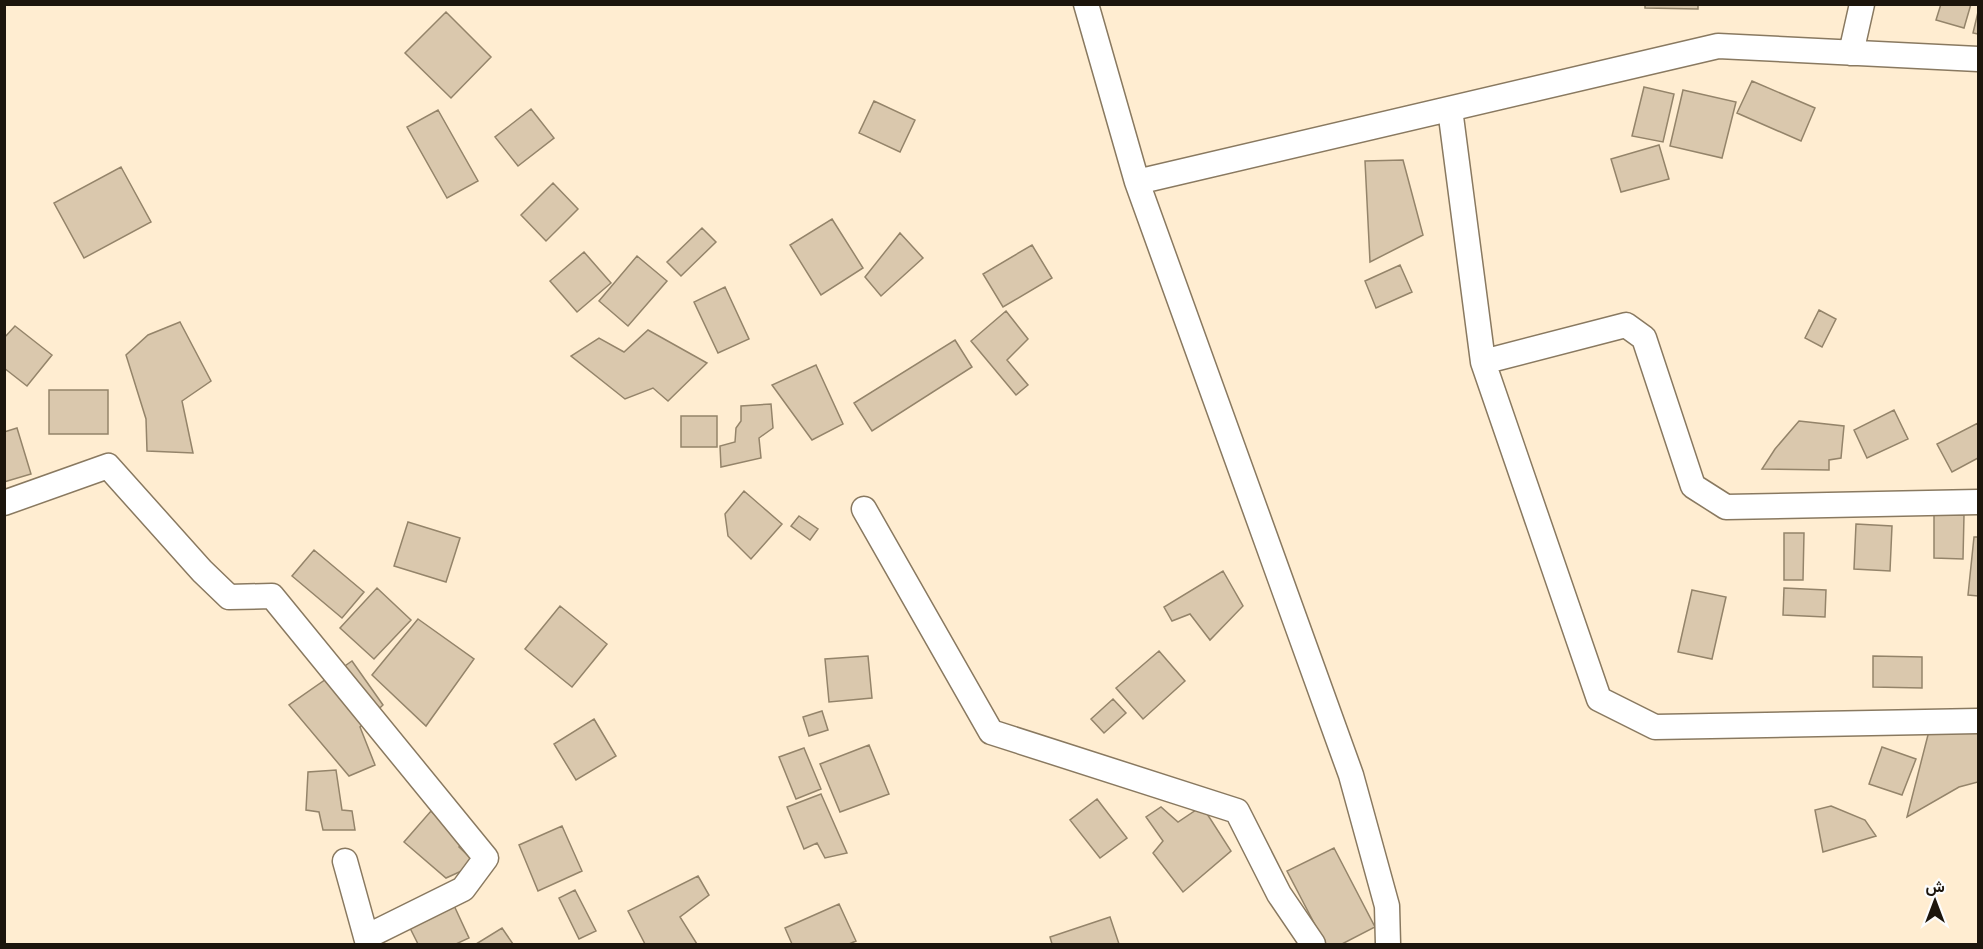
<svg xmlns="http://www.w3.org/2000/svg" width="1983" height="949" viewBox="0 0 1983 949" font-family="Mulish,Vazirmatn,sans-serif">
<rect width="100%" height="100%" fill="#ffedd1"/>
<!-- building -->
<path fill="#dac8ad" stroke="#94846a" stroke-width="1.5" d="M1645,4H1698V9L1645,8Z
M1941,4H1971L1964,28L1936,20Z
M446,12L491,57L451,98L405,53Z
M1978,12V34L1973,33Z
M1752,81L1815,108L1801,141L1737,113Z
M1644,87L1674,94L1663,142L1632,136Z
M1683,90L1736,102L1722,158L1670,146Z
M874,101L915,120L900,152L859,133Z
M531,109L554,138L518,166L495,137Z
M438,110L478,181L447,198L407,127Z
M1659,145L1669,179L1621,192L1611,159Z
M1403,160L1423,235L1370,262L1365,161Z
M121,167L151,222L84,258L54,203Z
M553,183L578,209L546,241L521,215Z
M832,219L863,268L821,295L790,245Z
M702,228L716,242L681,276L667,262Z
M900,233L923,258L881,296L865,277Z
M1032,245L1052,278L1003,307L983,274Z
M584,252L611,283L577,312L550,281Z
M637,256L667,281L628,326L599,301Z
M1400,265L1412,292L1376,308L1365,281Z
M725,287L749,339L718,353L694,302Z
M1819,310L1836,319L1822,347L1805,338Z
M1006,311L1028,339L1007,360L1028,385L1016,395L971,341Z
M180,322L211,381L182,401L193,453L147,451L146,419L126,355L148,335Z
M15,326L52,355L27,386L4,368V338Z
M648,330L707,363L668,401L653,388L625,399L571,356L599,338L624,352Z
M955,340L972,367L872,431L854,403Z
M816,365L843,424L812,440L772,385Z
M49,390H108V434H49Z
M771,404L773,428L759,438L761,458L721,467L720,446L735,442L736,428L741,421V406Z
M1894,410L1908,439L1867,458L1854,430Z
M681,416H717V447H681Z
M1799,421L1844,426L1841,458L1829,460V470L1762,469L1775,449Z
M1978,423V458L1952,472L1937,444Z
M17,428L31,474L4,482V432Z
M744,491L782,524L751,559L728,536L725,514Z
M1934,514L1964,515L1963,559L1934,558Z
M799,516L818,529L810,540L791,526Z
M408,522L460,538L446,582L394,566Z
M1856,524L1892,526L1890,571L1854,569Z
M1784,533H1804L1803,580H1784Z
M1974,537H1978V596L1968,595Z
M314,550L364,592L342,618L292,576Z
M1223,571L1243,606L1210,640L1190,614L1172,621L1164,607Z
M377,588L411,620L374,659L340,628Z
M1784,588L1826,590L1825,617L1783,615Z
M1692,590L1726,597L1712,659L1678,652Z
M560,606L607,644L572,687L525,649Z
M418,619L474,659L426,726L372,675Z
M1159,651L1185,681L1143,719L1116,688Z
M868,656L872,698L829,702L825,659Z
M1873,656L1922,657V688L1873,687Z
M352,661L383,705L360,727L375,765L349,776L289,705Z
M1113,699L1126,713L1104,733L1091,719Z
M822,711L828,730L809,736L803,717Z
M594,719L616,756L576,780L554,744Z
M1929,731H1978V782L1959,787L1907,817Z
M869,745L889,794L840,812L820,764Z
M1882,747L1916,759L1902,795L1869,784Z
M804,748L821,789L796,799L779,757Z
M336,770L342,810L352,811L355,830H323L319,812L306,810L308,772Z
M821,794L847,853L825,858L817,843L804,849L787,807Z
M1097,799L1127,838L1100,858L1070,820Z
M1202,806L1231,851L1183,892L1153,853L1163,841L1146,817L1161,807L1178,822Z
M1831,806L1865,820L1876,836L1823,852L1815,810Z
M431,811L451,831L476,828L459,847L477,864L446,878L404,842Z
M562,826L582,871L538,891L519,845Z
M1334,848L1375,927L1342,944H1325L1287,871Z
M698,876L709,895L680,917L697,944H645L628,911Z
M575,890L596,931L579,939L559,898Z
M451,899L469,938L456,944H418L406,920Z
M839,904L856,941L849,944H792L785,928Z
M1110,917L1119,944H1052L1050,937Z
M502,928L513,944H476Z"/>
<g fill="none" stroke-linecap="round" stroke-linejoin="round">
<!-- minor casing -->
<g stroke="#897960" stroke-width="27">
<path id="minor" d="M1086,4L1137,182L1718,46L1978,59
M1851,53L1862,4
M1450,109L1483,362L1599,699L1655,727L1978,721
M1137,182L1351,775L1387,906L1388,944
M1483,362L1626,325L1644,338L1693,486L1726,507L1978,502
M4,503L108,466L202,571L229,597L272,596L486,858L463,889L366,937
M864,509L991,732L1237,811L1279,894L1313,944
M345,861L368,944"/>
</g>
<!-- minor -->
<use href="#minor" stroke="#fff" stroke-width="24"/>
</g>
<!-- border -->
<rect width="1983" height="949" fill="none" stroke="#1c150c" stroke-width="12"/>
<!-- north arrow -->
<g transform="translate(1935 901)" stroke="#fcfcfc" stroke-width="4.5" paint-order="stroke">
<path d="M0-4.5L10 22L0 15L-10 22Z" fill="#1c150c"/>
<text y="-9" font-size="16" font-weight="bold" text-anchor="middle" fill="#1c150c">ش</text>
</g>
</svg>
